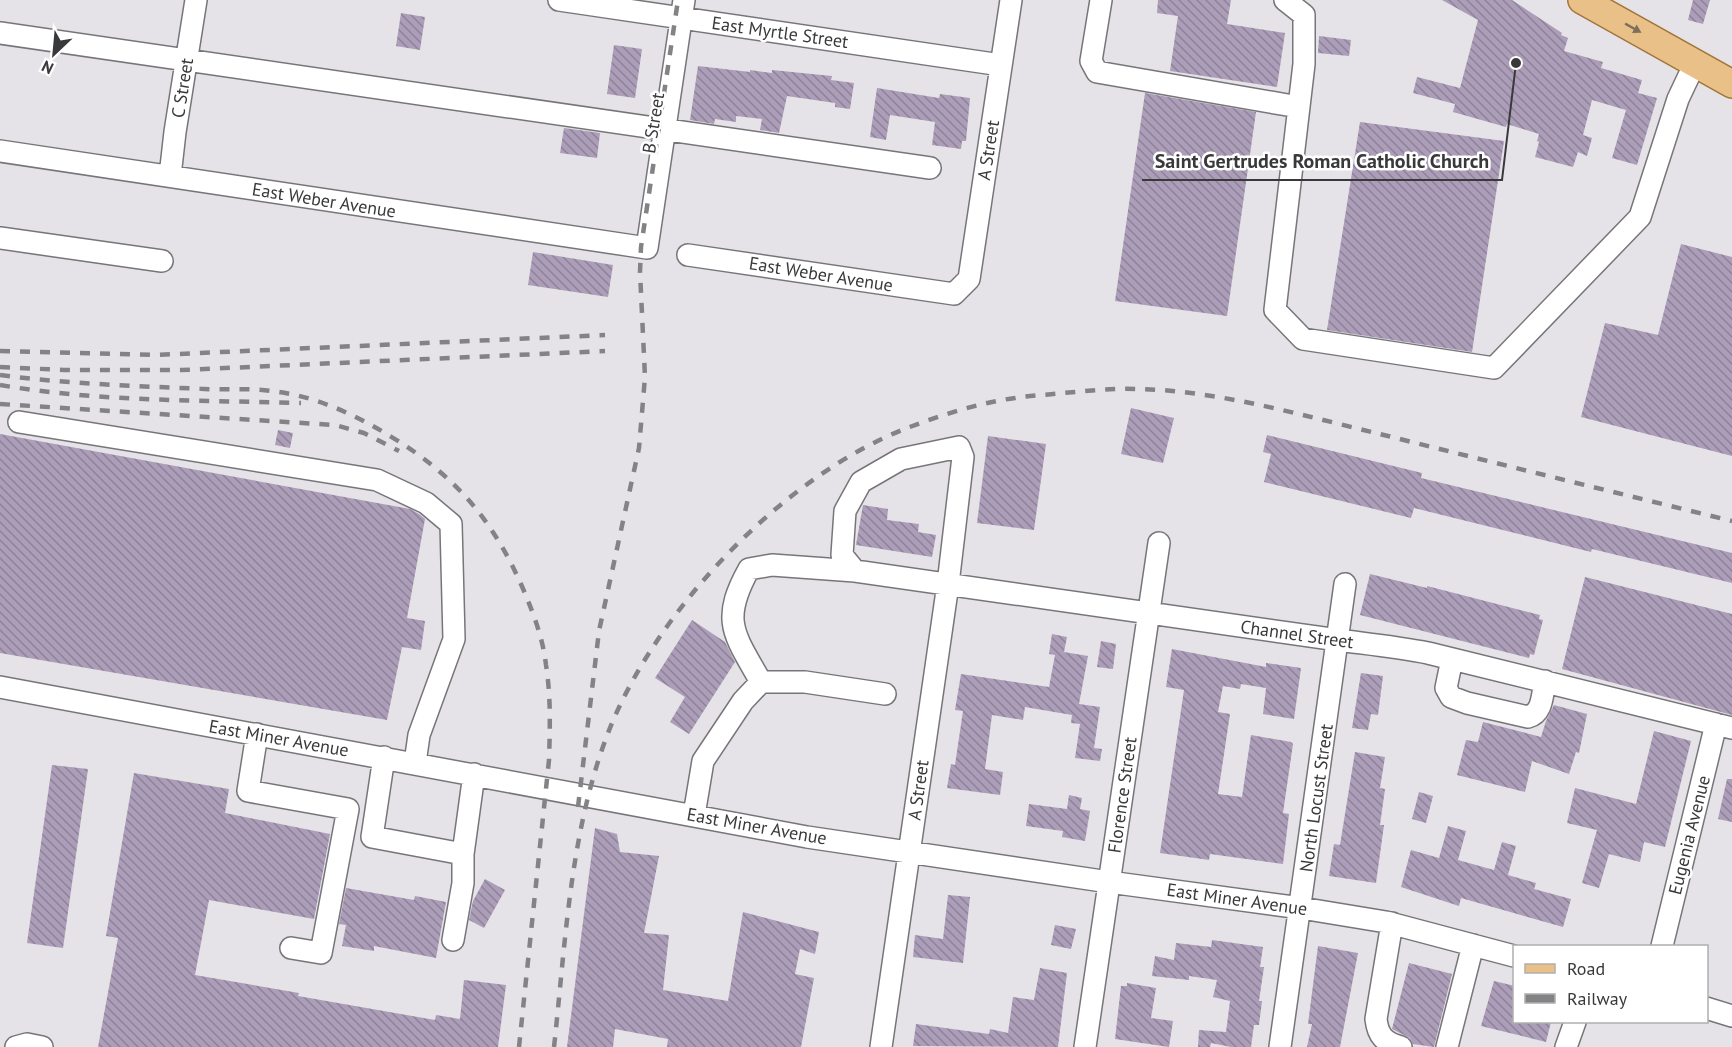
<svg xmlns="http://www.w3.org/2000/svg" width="1732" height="1047" viewBox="0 0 1732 1047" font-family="'PT Sans',sans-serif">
<defs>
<pattern id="building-back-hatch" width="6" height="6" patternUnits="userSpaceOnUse" patternTransform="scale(1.5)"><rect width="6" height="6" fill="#ac9eb9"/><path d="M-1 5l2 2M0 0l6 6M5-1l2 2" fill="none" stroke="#8d8297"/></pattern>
</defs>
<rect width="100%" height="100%" fill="#e5e3e7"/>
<!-- building -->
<path fill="url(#building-back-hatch)" d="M1158,0H1231L1227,24L1285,33L1277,87L1170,71L1178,16L1157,13Z
M1442,0H1512L1562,33L1561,35L1568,38L1564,51L1603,62L1601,68L1642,80L1638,93L1657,98L1637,165L1612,158L1626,110L1592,100L1583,135L1592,138L1587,156L1578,152L1573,167L1535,157L1539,142L1537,141L1539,134L1507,124L1506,127L1453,112L1455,104L1413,93L1417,77L1460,88L1478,20Z
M1693,0H1710L1703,24L1688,20Z
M401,13L425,17L420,50L396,46Z
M1319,36L1351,40L1349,56L1318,53Z
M614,45L642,49L635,98L607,94Z
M698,66L750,72V70L772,73V70L832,76L831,80L854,83L850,109L835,107V103L787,96L779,133L760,130L762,119L736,116V122L715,119L714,124L690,120Z
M877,88L939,98L940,94L970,98L966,141H962L961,149L932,145L935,122L890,115L886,140L870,137Z
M1145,93L1256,112L1227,316L1115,301Z
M1360,122L1504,141L1472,352L1327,330Z
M564,128L600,133L597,158L560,153Z
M1681,244L1732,257V456L1581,417L1605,323L1658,335Z
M533,252L613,265L608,297L528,285Z
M1131,408L1174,418L1163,463L1121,454Z
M278,430L293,433L290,448L275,445Z
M0,434L410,509L419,514L425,519L407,618L425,621L421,650L402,647L387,720L0,653Z
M1267,435L1422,473L1421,478L1732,553V583L1592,549L1591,552L1414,508L1411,518L1264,482L1271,454L1263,452Z
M988,436L1046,444L1034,530L977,523Z
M863,505L888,509L887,520L919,524L918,532L936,535L932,557L856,545Z
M1370,574L1427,588V586L1540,615L1539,619L1543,620L1534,655L1530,654L1529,658L1360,615Z
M1585,577L1732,614V715L1562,669Z
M692,620L725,642L735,662L689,734L670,722L685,697L655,678Z
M1052,634L1067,637L1064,652L1088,656L1079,704L1100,707L1094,748L1102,749L1100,761L1075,758L1080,724L1071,723L1072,715L1025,707L1023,720L992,715L985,769L1003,772L1000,795L947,788L951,764L955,765L963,711L955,710L961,674L1049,687L1055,655L1049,654Z
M1101,641L1116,644L1113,669L1097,667Z
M1172,649L1266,667V663L1301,668L1294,719L1263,714L1266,688L1241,684L1240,689L1223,686L1218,712L1230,714L1218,794L1242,797L1251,735L1291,742L1293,744L1283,813L1289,814L1283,864L1210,854L1209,860L1160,853L1184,690L1166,687Z
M1361,673L1383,676L1378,715L1371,714L1368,730L1352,728Z
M1554,705L1587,714L1579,753L1576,752L1569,774L1532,761L1525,792L1457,775L1466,740L1478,742L1483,722L1541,737L1546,721Z
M1654,731L1691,741L1665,847L1644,842L1640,862L1609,854L1599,888L1582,883L1597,830L1567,823L1575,788L1636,804Z
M1355,752L1385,757L1380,788L1385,789L1380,825H1384L1376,883L1329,876L1334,844L1340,845Z
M52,765L88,769L63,948L27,943Z
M134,773L229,789L225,813L330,834L314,919L209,900L195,975L299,993L298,996L435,1020L436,1015L460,1019L464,980L506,985L498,1047H98L118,938L106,936Z
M1727,779H1732V822L1718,819Z
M1419,792L1433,796L1426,823L1412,819Z
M1069,795L1082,798L1080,809L1090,811L1085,841L1062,837L1063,831L1026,826L1029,804L1067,809Z
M1448,826L1466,831L1458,860L1494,870L1502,842L1516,846L1508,875L1536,883L1534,889L1571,899L1563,927L1461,898L1459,906L1401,887L1411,850L1439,858Z
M595,828L617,834L620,852L659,856L644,933L669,935L663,990L728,1001L743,912L819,932L815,954L800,949L795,974L814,978L801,1047H667L668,1039L615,1029L613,1047H567Z
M485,879L505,890L484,928L469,920L473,901Z
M346,888L414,900L415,896L446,902L436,958L374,946V951L342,946L346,925L339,924Z
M948,895L970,897L963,963L913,957L915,935L943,939Z
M1055,925L1076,929L1071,949L1051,945Z
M1212,940L1263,947L1260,967H1264L1259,1001H1262L1259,1025H1254L1251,1047H1231L1211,1043L1210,1047H1198L1199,1030L1226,1032L1230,1001L1213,997L1217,980L1189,976V980L1152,976L1155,956L1174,960L1176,943L1211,947Z
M1318,946L1358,953L1340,1047H1307L1312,1024H1308Z
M1409,963L1452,974L1434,1047L1413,1044L1410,1038L1392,1029Z
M1040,968L1067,973L1058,1047L913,1046L916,1024L989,1034L990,1029L1008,1033L1013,997L1034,1000Z
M1494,981L1515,986V1022H1551L1546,1042L1481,1026Z
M1127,983L1156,988L1151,1018L1173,1021L1169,1047L1115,1039L1121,986H1127Z"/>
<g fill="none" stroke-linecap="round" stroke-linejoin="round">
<!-- minor casing -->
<g stroke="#777579" stroke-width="24">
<path id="minor" d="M559,0L1001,65
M1101,0L1091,61L1097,72L1299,107
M1285,0L1304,15V64L1275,310L1303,339L1494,368L1640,217L1678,99L1695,63
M0,33L930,168
M0,151L647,248L684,0
M170,176L175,132L196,0
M0,238L162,261
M688,255L954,294L969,279L1011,0
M19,422L377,480L426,503L451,524L454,639L419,735L415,763
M855,571L842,555L845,511L861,482L901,459L959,447L963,457L948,584L881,1047
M1452,659L1446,688L1451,697L1467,703L1528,717C1543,713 1542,695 1545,681
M761,682C734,634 720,621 749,569L772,565L855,571L1338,640C1368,644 1398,647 1428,653L1732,728
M0,687L807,837L1109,882L1301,908L1386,922L1514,956
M257,734L248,791L348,809L321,953L291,948
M384,757L372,837L463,854L474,774
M694,815L703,761L743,701L761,682H805L885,694
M1392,923L1376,1019C1378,1036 1384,1042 1401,1047
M453,940L463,883V854
M1662,946L1716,724
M1706,1008L1732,1016
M16,1047L27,1044L42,1047
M1085,1047L1159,543
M1280,1047L1345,584
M1447,1047L1473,945
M1566,1047L1575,1022"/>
</g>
<!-- major casing -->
<g stroke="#a27639" stroke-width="30">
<path id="major" d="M1582,0L1732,84"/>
</g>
<!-- minor -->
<use href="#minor" stroke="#fff" stroke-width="21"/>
<!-- major -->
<use href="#major" stroke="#e9c188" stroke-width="27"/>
<!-- rail -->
<path stroke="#838285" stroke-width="4.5" stroke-dasharray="10 10" stroke-linecap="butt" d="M0,351L155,355L605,335
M0,367L64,370H182L605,351
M0,375C68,384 136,386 204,389C227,390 250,388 272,391C315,396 354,414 390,436C456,476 494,521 524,591C534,615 543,639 546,665C551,697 550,728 549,760L519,1047
M0,385C99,402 201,400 301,403
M0,404L335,425L364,433L399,451
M578,807L599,631L639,448L645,377L640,272L641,247L678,0
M554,1047C566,939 570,825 612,723C662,604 786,475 907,428C942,415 978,403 1015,398C1031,395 1047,395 1063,393C1087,391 1111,388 1136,389C1219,390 1308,417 1388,436C1503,465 1617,493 1732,521"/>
</g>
<!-- one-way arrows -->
<defs><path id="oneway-solid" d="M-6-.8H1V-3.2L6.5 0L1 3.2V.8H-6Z" transform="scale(1.5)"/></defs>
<use fill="#7f6f59" href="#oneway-solid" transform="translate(1633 28) rotate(29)"/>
<g text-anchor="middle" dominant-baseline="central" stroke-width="5" stroke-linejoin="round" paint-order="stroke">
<!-- street labels -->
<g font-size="18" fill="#39383a" stroke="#fff">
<text transform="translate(780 32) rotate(8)">East Myrtle Street</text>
<text transform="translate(182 88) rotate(-81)">C Street</text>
<text transform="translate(653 123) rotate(-81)">B Street</text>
<text transform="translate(988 150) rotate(-81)">A Street</text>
<text transform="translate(324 200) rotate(9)">East Weber Avenue</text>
<text transform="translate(821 274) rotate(9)">East Weber Avenue</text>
<text transform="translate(1297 634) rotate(8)">Channel Street</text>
<text transform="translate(279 738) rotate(10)">East Miner Avenue</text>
<text transform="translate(918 790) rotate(-82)">A Street</text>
<text transform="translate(1122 795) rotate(-82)">Florence Street</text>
<text transform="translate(1316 798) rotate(-82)">North Locust Street</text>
<text transform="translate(757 826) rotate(10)">East Miner Avenue</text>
<text transform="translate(1689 835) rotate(-76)">Eugenia Avenue</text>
<text transform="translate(1237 899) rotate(8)">East Miner Avenue</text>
</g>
</g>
<!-- callouts -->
<path fill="none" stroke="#39383a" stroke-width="2" d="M1516 63L1502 180H1142"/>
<circle fill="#39383a" stroke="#fff" stroke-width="2" cx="1516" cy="63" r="6"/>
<g font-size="20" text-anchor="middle" font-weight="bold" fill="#39383a" stroke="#fff" stroke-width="5" stroke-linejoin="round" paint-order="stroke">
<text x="1322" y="168">Saint Gertrudes Roman Catholic Church</text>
</g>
<!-- legend -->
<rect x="1513" y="945" width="195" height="78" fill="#ffffff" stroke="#b0afb0" stroke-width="1.5"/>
<rect x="1525" y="964" width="30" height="9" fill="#e9c188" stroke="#b0afb0" stroke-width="1.5"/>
<text x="1567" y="975" font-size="18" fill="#39383a">Road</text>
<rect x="1525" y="994" width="30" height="9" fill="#838285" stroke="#b0afb0" stroke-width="1.5"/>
<text x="1567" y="1005" font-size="18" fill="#39383a">Railway</text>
<!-- north arrow -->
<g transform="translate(54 54) rotate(206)" stroke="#ffffff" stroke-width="4.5" paint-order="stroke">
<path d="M0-4.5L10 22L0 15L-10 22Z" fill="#39383a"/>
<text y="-9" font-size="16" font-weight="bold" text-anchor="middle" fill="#39383a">N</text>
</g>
</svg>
